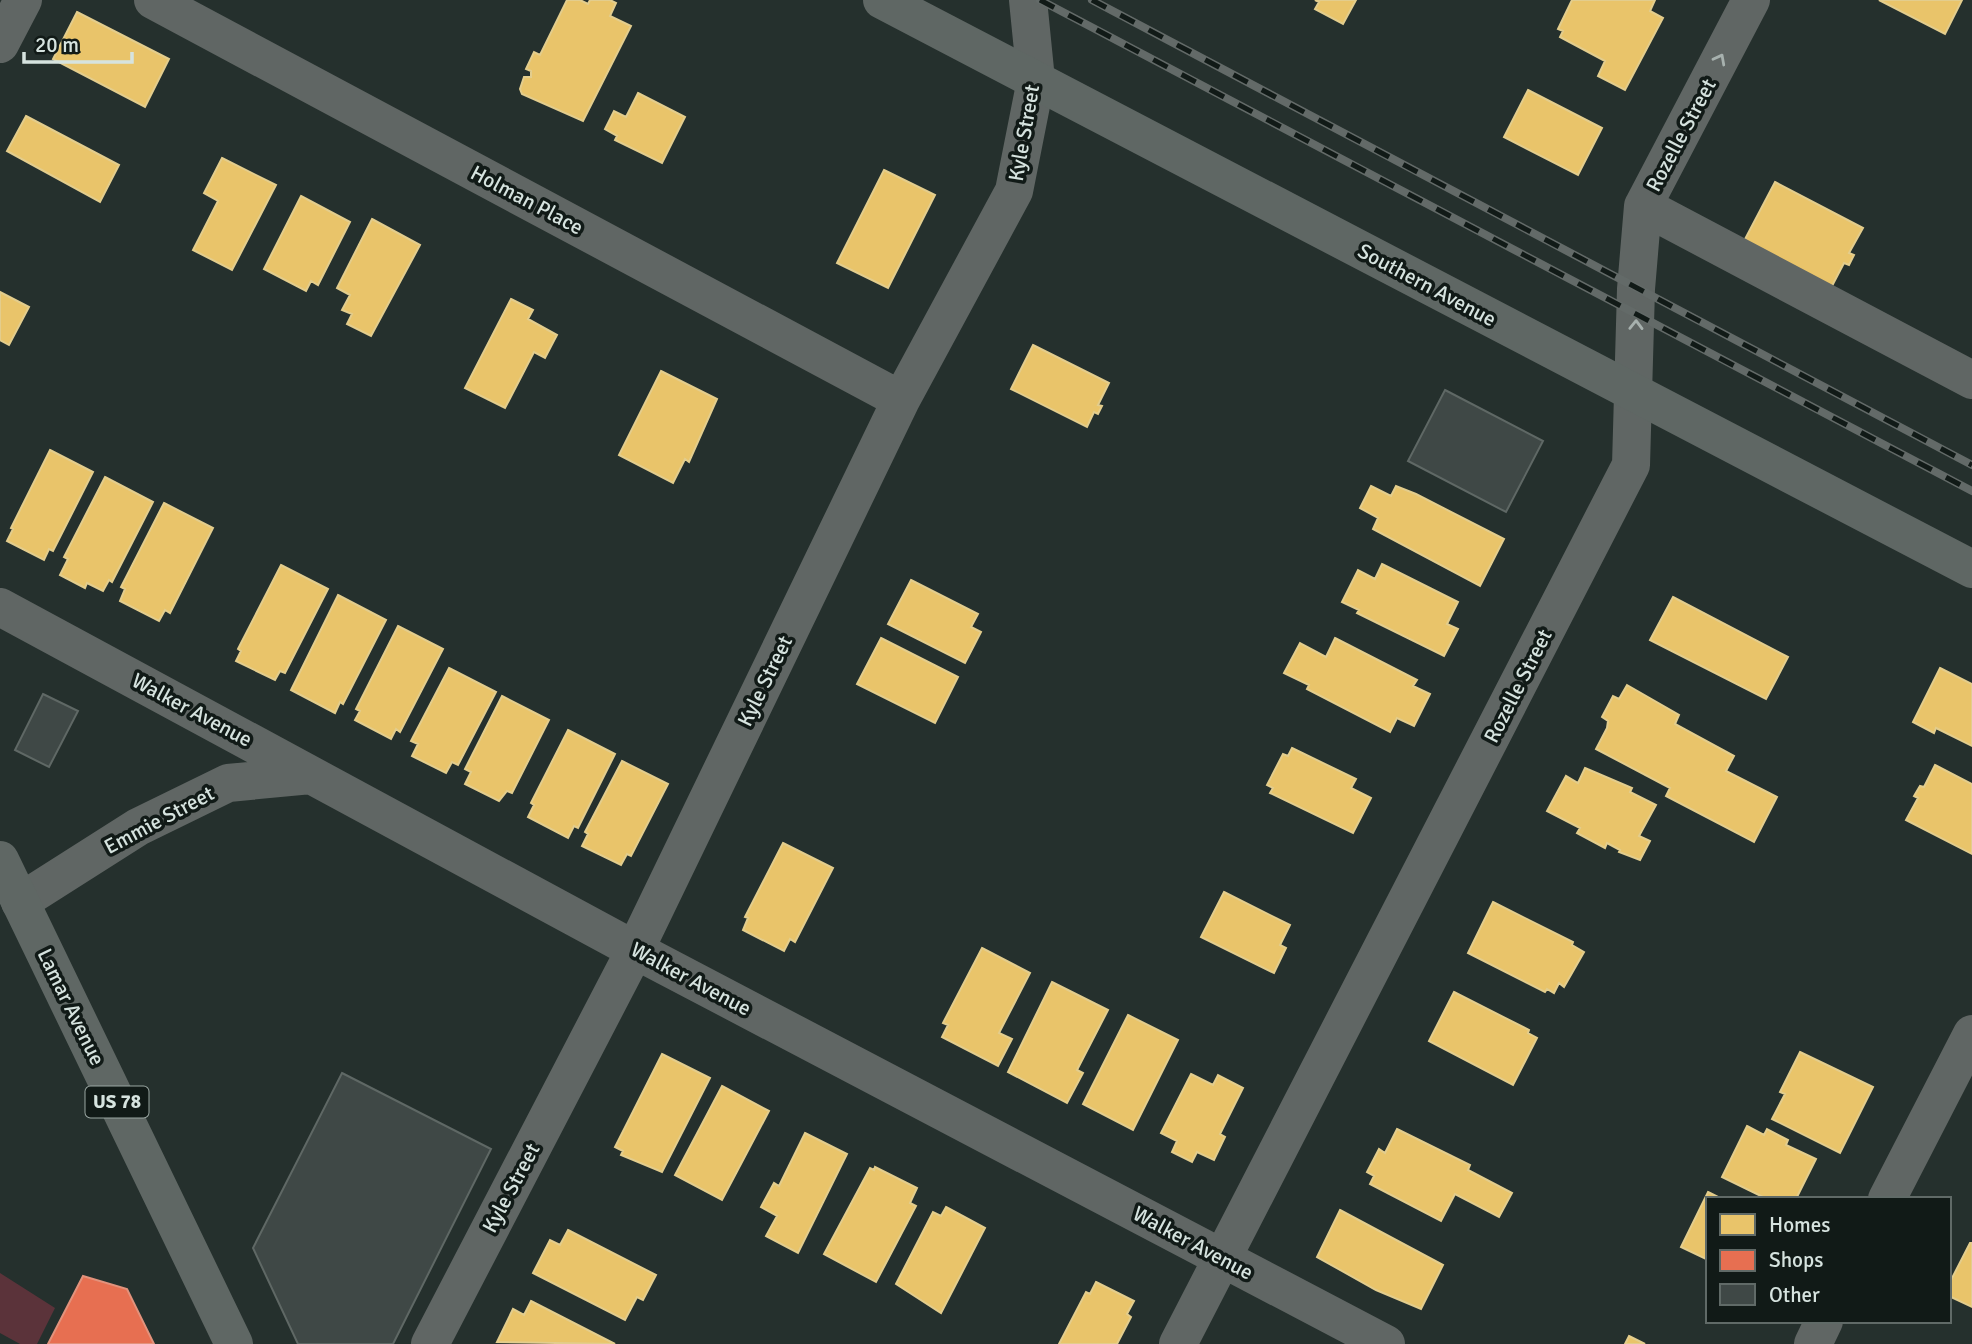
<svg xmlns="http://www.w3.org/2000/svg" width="1972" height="1344" viewBox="0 0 1972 1344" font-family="Signika,sans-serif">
<rect width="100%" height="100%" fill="#25302d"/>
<!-- green -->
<path fill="#5b333a" d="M0,1273L55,1308L37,1344H20L0,1333Z"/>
<!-- homes -->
<path fill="#e9c46a" stroke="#e3cd8d" stroke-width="2" d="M567,0H580L588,4L590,0H610L616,3L610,16L631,26L583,121L522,94L520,89L524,77H531V71L526,69L534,52L540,55Z
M1315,0H1356L1343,24L1315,9L1319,2Z
M1572,0H1655L1650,11L1663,18L1625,90L1598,76L1605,61L1560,37L1563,31L1558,29Z
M1879,0H1962L1945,34Z
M77,12L169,59L145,107L53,59Z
M1528,90L1602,128L1578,175L1504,137Z
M638,93L685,117L662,163L615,140L617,136L605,129L614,111L626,117Z
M26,116L119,165L100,202L7,151Z
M222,158L276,185L232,270L193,250L218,201L204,193Z
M884,170L935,195L888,288L837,263Z
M1775,182L1863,228L1849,253L1854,255L1849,265L1844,263L1831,288L1744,241Z
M301,196L350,222L318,285L311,281L306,291L264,269Z
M372,219L420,245L371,336L347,324L352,314L342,310L350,295L337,288Z
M0,292L29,307L9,345L0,340Z
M511,299L533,310L528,319L557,335L545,358L534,352L505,408L465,388Z
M1033,345L1109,383L1098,405L1102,406L1098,414L1094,412L1087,427L1011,389Z
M661,371L717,399L689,462L685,459L673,483L619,455Z
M50,450L93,472L53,551L49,549L44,560L7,541L13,529L11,528Z
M105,477L153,502L112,582L109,580L103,591L87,583L85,588L60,575L68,559L64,557Z
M1371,486L1391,496L1396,486L1416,494L1504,539L1480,586L1373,529L1378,518L1360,508Z
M164,503L213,528L170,613L165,610L159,621L120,601L125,589L121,587Z
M1382,564L1458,602L1447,624L1458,629L1444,656L1357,613L1359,610L1342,602L1358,570L1375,579Z
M281,565L328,589L285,673L280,671L275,680L236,661L241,651L238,649Z
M911,580L978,614L971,627L981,632L965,663L888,624Z
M338,595L386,620L343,704L340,702L335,713L291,690Z
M1673,597L1788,657L1766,699L1650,640Z
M398,626L443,649L400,732L396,729L391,739L355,720L360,711L356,709Z
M881,638L958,677L935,723L857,684Z
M1335,638L1417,680L1413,686L1430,694L1414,726L1397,718L1390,732L1307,689L1309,685L1284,673L1300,643L1326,657Z
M449,668L496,692L458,765L452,762L446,773L412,756L418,744L411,741Z
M1940,668L1972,684V746L1936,728L1934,733L1913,722Z
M1627,685L1679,715L1675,724L1734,756L1726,771L1777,797L1754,842L1666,796L1670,788L1596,749L1607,728L1608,721L1602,717L1613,696L1619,699Z
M502,696L549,720L512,793L507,791L499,801L465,784L471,772L465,769Z
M568,730L615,754L578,828L574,826L568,838L528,817L534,805L531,803Z
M1292,748L1356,779L1351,788L1371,798L1353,833L1270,793L1273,788L1267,785L1283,754L1288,756Z
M622,761L668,784L631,856L627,854L621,865L582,846L588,834L585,832Z
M1935,765L1972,784V854L1906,820L1918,798L1914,796L1920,786L1924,787Z
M1585,768L1632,788L1630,792L1656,805L1639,836L1650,841L1640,860L1619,852L1620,850L1607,843L1605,848L1577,833L1580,828L1547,811L1566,776L1578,783Z
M783,843L833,868L795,942L790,939L784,951L743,930L748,918L745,917Z
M1224,892L1290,925L1280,945L1286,948L1274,973L1201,937Z
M1493,902L1573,942L1572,945L1584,952L1564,987L1559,983L1554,993L1547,989L1545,992L1468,953Z
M982,948L1030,973L999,1033L1012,1039L998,1066L942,1037L948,1025L943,1023Z
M1052,982L1108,1010L1077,1070L1083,1073L1067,1103L1008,1072Z
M1454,992L1529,1030L1528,1033L1537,1038L1513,1085L1429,1041Z
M1128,1015L1178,1040L1133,1130L1083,1104Z
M1800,1052L1873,1087L1840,1153L1772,1119L1785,1094L1780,1092Z
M662,1054L710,1078L662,1172L621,1155L623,1151L615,1147Z
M1191,1074L1213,1085L1218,1075L1243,1088L1220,1134L1225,1137L1214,1160L1197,1152L1192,1162L1172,1152L1177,1141L1161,1133Z
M722,1086L769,1111L722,1200L675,1175Z
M1747,1126L1764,1135L1767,1129L1788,1140L1786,1145L1816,1159L1796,1199H1767L1722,1177Z
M1397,1129L1470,1165L1468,1170L1512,1193L1499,1217L1455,1194L1441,1221L1370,1184L1374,1176L1367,1172L1379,1149L1385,1153Z
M805,1133L847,1154L798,1253L766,1236L777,1216L761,1207L774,1183L779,1186Z
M875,1167L917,1188L910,1203L916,1206L876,1282L824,1254L870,1168L874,1170Z
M1708,1192L1722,1199H1708V1260L1681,1247Z
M946,1207L985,1228L941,1313L896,1284L933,1212L941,1216Z
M1340,1210L1443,1265L1421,1309L1376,1290L1317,1257Z
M568,1230L656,1275L643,1300L637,1297L625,1320L533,1273L550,1240L560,1245Z
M1970,1243H1972V1307L1949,1296V1284Z
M1096,1282L1134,1301L1127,1314L1131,1317L1117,1344H1059L1086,1292L1090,1294Z
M531,1301L615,1344L497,1342L513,1309L524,1315Z
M1629,1336L1645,1344H1625Z"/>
<!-- shops -->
<path fill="#e76f51" stroke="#e2927c" stroke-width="2" d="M83,1276L127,1289L154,1344H48Z"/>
<!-- building -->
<path fill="#3f4846" stroke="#5f6865" stroke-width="2" d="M1445,390L1543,441L1506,512L1408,461Z
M43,694L78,711L49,767L15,750Z
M342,1073L491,1149L393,1344H298L253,1248Z"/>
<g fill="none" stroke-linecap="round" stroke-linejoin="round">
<!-- minor -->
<path stroke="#606664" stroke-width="38" d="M153,0L901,400
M0,44L23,0
M1643,206L1972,380
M0,607L635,950L1386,1344
M20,902L138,827L228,783L311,775
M1887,1199L1972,1034
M430,1344L635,950L901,400L1014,191L1036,80L1028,0
M1178,1344L1631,465L1636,289L1643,206L1751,0
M1813,1344L1824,1321"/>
<!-- major -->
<path stroke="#5f6764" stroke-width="38" d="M882,0L1972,569
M0,860L234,1344"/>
<!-- rail casing -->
<g stroke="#636a68" stroke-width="8">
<path id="rail" d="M1040,0L1972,491
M1092,0L1972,465"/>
</g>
<!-- rail -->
<use href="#rail" stroke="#111a17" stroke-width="5" stroke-dasharray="16" stroke-linecap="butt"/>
</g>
<!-- one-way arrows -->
<defs><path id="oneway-chevron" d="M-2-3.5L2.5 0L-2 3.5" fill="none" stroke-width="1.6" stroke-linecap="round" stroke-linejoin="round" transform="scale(1.75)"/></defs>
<g stroke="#a7b1ae">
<use href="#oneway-chevron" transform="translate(1720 59) rotate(-62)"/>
<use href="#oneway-chevron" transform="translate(1636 325) rotate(-89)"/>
</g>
<g text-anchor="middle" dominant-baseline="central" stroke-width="7" stroke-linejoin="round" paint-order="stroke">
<!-- shield labels -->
<rect fill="#111a17" stroke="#9ba7a3" stroke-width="2" x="85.5" y="1086.5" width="63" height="31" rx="5"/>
<g font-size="19" font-weight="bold" fill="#d6e3df">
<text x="117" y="1102">US 78</text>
</g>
<!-- street labels -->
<g font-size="21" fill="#d6e3df" stroke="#111a17">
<text transform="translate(1024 133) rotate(-80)">Kyle Street</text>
<text transform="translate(1681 135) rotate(-62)">Rozelle Street</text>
<text transform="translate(527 200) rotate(28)">Holman Place</text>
<text transform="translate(1427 285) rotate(28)">Southern Avenue</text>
<text transform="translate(765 681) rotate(-64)">Kyle Street</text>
<text transform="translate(1518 686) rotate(-63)">Rozelle Street</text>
<text transform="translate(192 710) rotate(28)">Walker Avenue</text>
<text transform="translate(159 820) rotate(-28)">Emmie Street</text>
<text transform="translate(691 979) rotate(28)">Walker Avenue</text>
<text transform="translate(71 1007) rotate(64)">Lamar Avenue</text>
<text transform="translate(511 1188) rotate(-62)">Kyle Street</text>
<text transform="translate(1193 1243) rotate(28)">Walker Avenue</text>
</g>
</g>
<!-- legend -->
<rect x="1706" y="1197" width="245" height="126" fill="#111a17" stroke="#606a67" stroke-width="2"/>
<rect x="1720" y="1214" width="35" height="21" fill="#e9c46a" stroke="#606a67" stroke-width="2"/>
<text x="1769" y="1232" font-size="21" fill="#d6e3df">Homes</text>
<rect x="1720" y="1250" width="35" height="21" fill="#e76f51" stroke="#606a67" stroke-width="2"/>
<text x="1769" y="1267" font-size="21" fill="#d6e3df">Shops</text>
<rect x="1720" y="1284" width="35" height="21" fill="#3f4846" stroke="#606a67" stroke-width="2"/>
<text x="1769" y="1302" font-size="21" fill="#d6e3df">Other</text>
<!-- scale -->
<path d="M24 52v10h108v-10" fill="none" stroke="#d6e3df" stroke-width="3.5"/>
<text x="35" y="52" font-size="21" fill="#d6e3df" stroke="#111a17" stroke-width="5" paint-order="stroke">20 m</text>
</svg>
